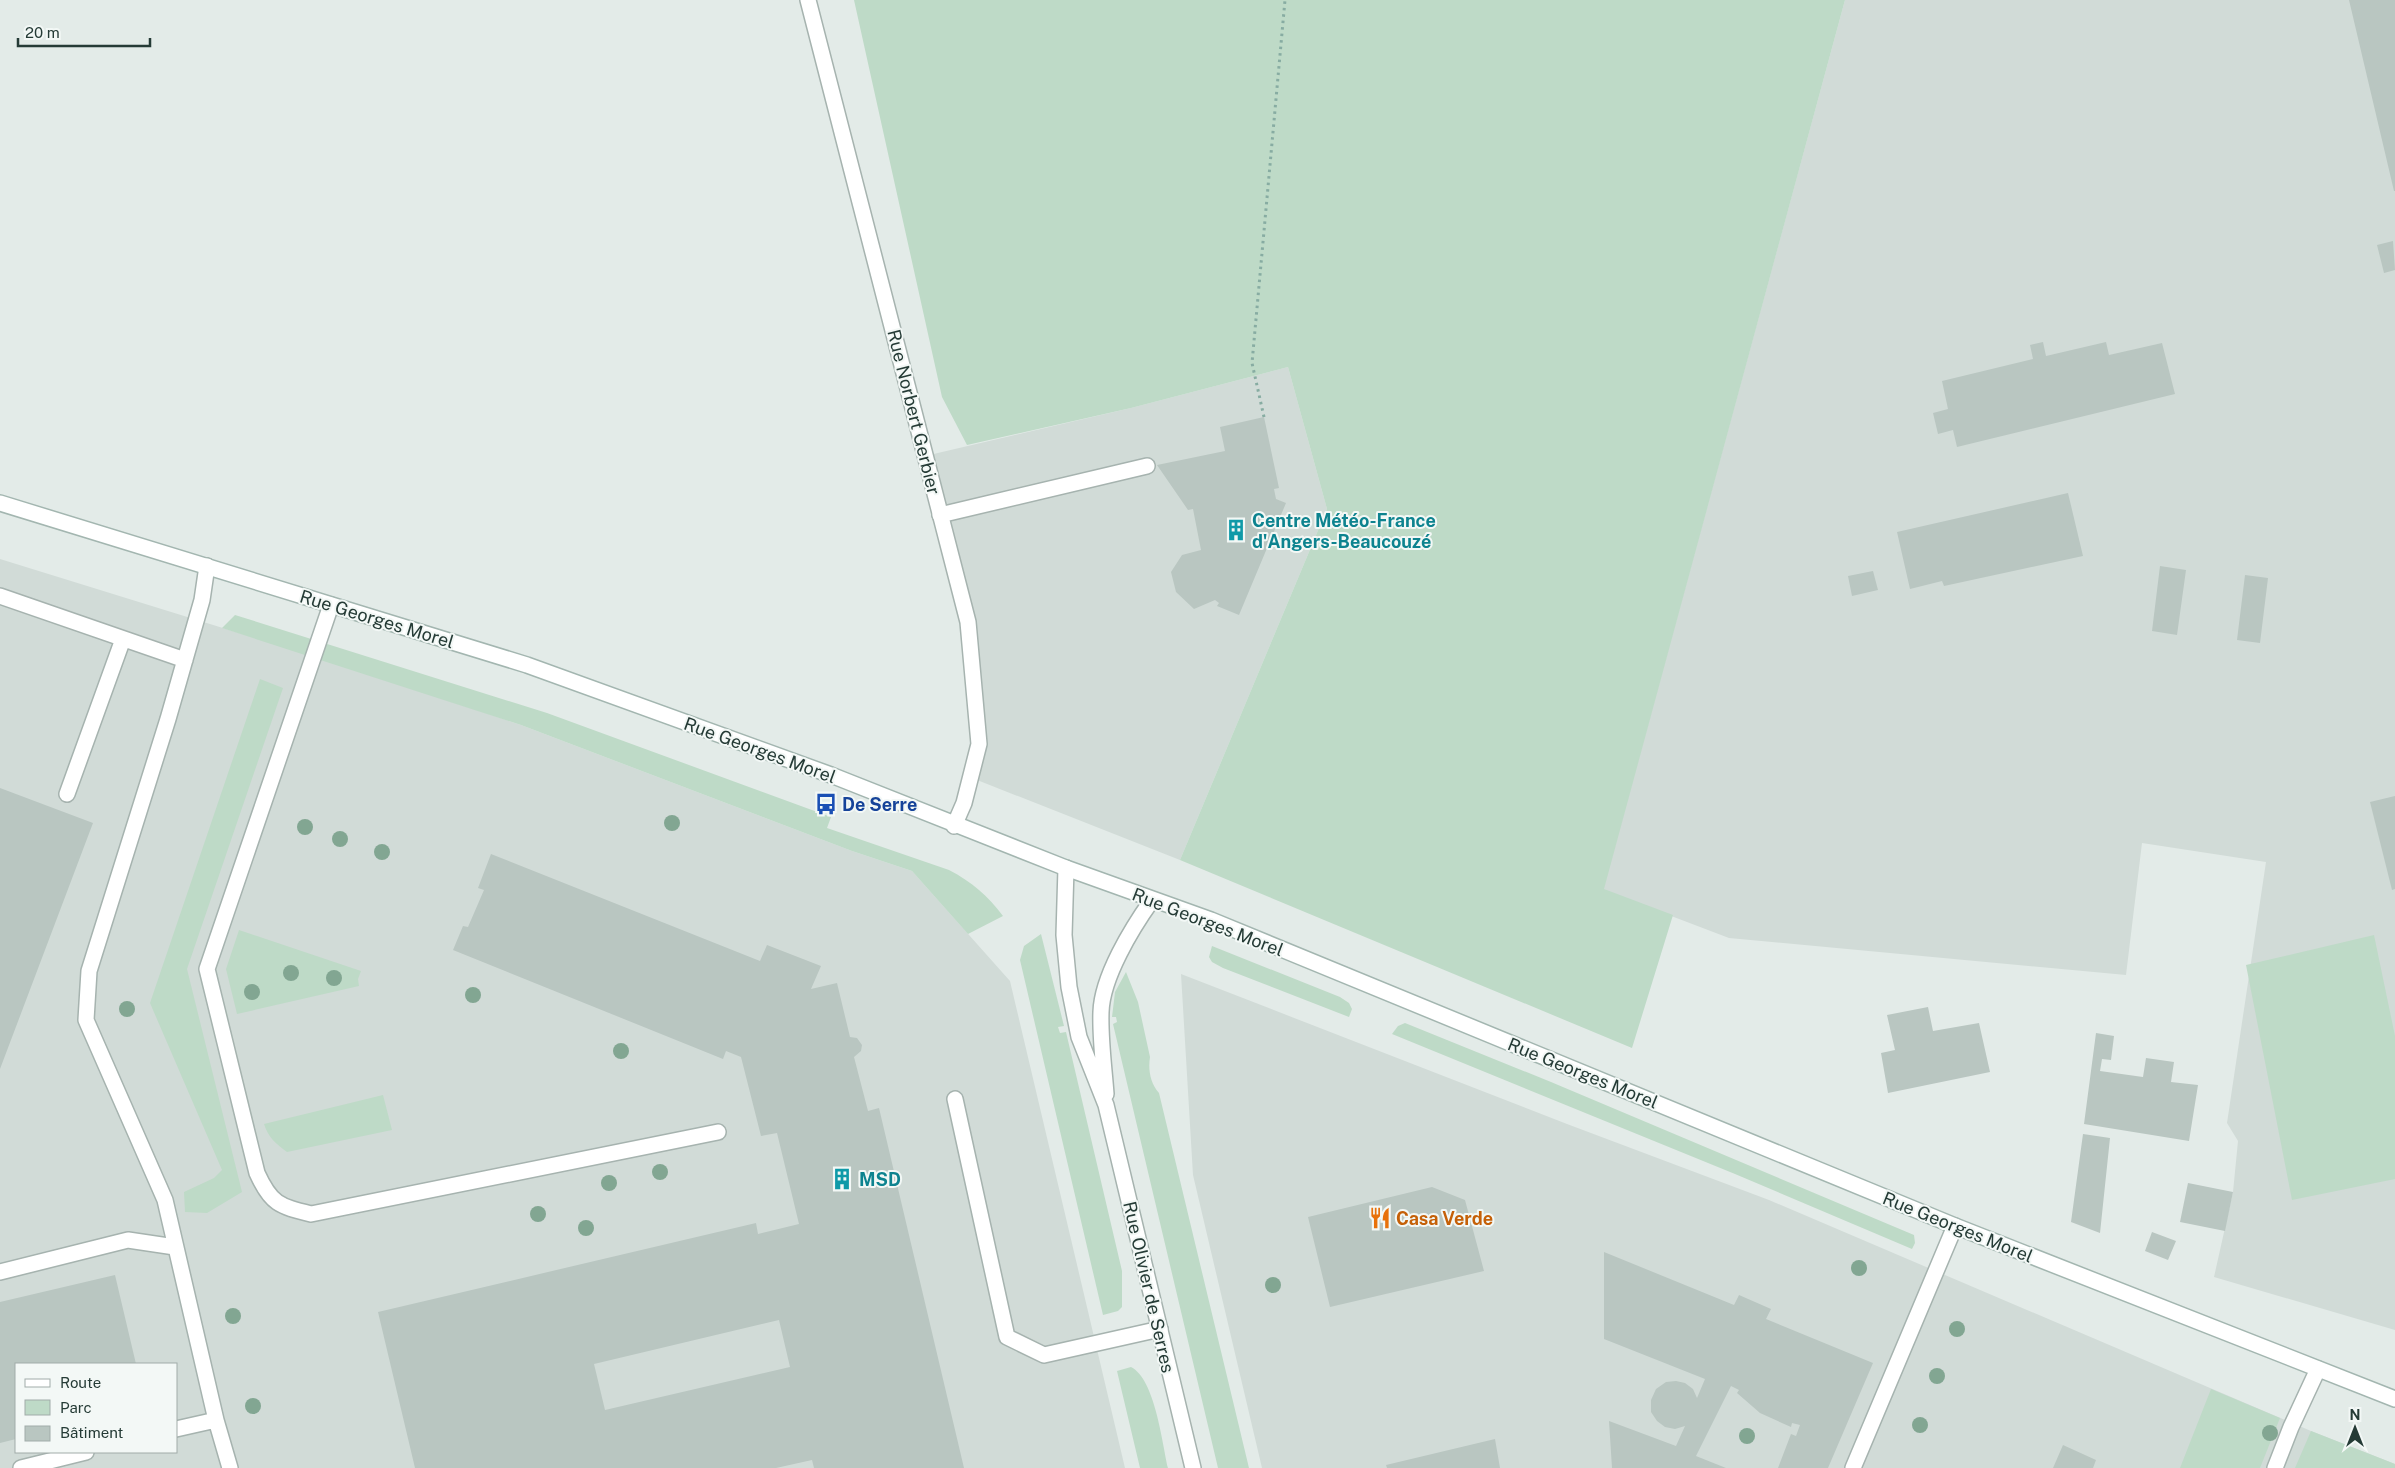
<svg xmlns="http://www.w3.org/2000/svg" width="2395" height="1468" viewBox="0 0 2395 1468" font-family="'Public Sans',sans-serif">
<rect width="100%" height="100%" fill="#e3ebe8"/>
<!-- built -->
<path fill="#d1dbd7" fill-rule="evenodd" d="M1845,0H2395V1330L2214,1277L2233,1192L2238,1141L2227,1123L2266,862L2142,843L2126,975L1729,938L1603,890Z
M1288,367L1327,509L1180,860L972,778L979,744L968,622L925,456L1131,408Z
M0,559L323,659L521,725L852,851L912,871L1010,981L1125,1468H0ZM16,1364H176V1452H16Z
M1181,974L1567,1124L1769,1200L2311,1431L2395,1464V1468H1262L1193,1175Z"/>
<!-- green -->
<path fill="#bedac7" d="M854,0H1845L1604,889L1673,915L1632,1048L1180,860L1327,509L1288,367L1131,408L967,445L942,397Z
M235,615L547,713L831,817L827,828L949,870C972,882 988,896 1003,916L968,934L912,871L852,851L521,725L222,628Z
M260,679L283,688L187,969L242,1192L207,1213L185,1212L184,1192L214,1178L222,1170L150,1003Z
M239,930L361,971L358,979L359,986L237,1014L226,969Z
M1041,934L1064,1026L1058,1027L1060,1033L1066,1032L1122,1271V1307L1118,1311L1103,1315L1020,960L1024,946Z
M2374,935L2395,1036V1179L2292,1200L2246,965Z
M1212,946L1340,997L1349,1003L1352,1009L1349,1017L1223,968L1212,962L1209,957Z
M1126,972L1138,1002L1150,1057C1148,1069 1150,1083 1159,1093L1249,1468H1218L1113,1024L1117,1022L1116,1017H1112L1115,992Z
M1405,1023L1551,1082L1914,1235L1915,1243L1912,1249L1735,1174L1392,1034L1398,1026Z
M383,1095L392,1130L287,1152C276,1144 268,1137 264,1124Z
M1131,1367C1155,1379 1162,1442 1168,1468H1140L1117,1371Z
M2211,1389L2280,1418L2260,1468H2180Z
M2311,1431L2395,1464V1468H2295Z"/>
<!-- building -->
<path fill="#b9c6c1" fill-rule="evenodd" d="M2349,0H2395V191H2394Z
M2393,241L2395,270L2384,273L2377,245Z
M2043,342L2046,356L2106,342L2109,355L2162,343L2175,394L1957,447L1953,430L1938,434L1933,413L1948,409L1942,381L2033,359L2030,345Z
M1264,417L1279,488L1274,489L1276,499L1286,503L1239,615L1217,606L1219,603L1215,600L1194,609L1176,592L1171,572L1182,555L1201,550L1193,509L1188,510L1157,465L1225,451L1220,427Z
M2068,493L2083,556L1944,586L1942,581L1910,589L1897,532Z
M2160,566L2186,570L2177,635L2152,631Z
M1873,571L1878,590L1852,596L1848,576Z
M2245,575L2268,578L2260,643L2237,640Z
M0,788L93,823L0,1069Z
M2395,796V889L2392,890L2370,802Z
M491,854L760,961L767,945L821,966L811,989L837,983L850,1037L857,1038L862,1045L861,1051L854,1057L868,1111L879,1108L964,1468H814L812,1460L776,1468H415L378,1312L756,1223L758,1234L799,1224L777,1133L761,1136L741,1057L726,1051L723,1059L453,950L463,926L468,927L484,890L478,888ZM779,1320L790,1367L605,1410L594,1364Z
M1928,1007L1933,1031L1979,1023L1990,1072L1888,1093L1881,1053L1895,1050L1887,1015Z
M2096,1033L2114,1036L2111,1060L2102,1059L2100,1071L2143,1077L2146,1058L2174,1062L2171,1082L2198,1085L2189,1141L2084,1124Z
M2083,1134L2110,1138L2100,1233L2071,1222Z
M2188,1183L2233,1192L2225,1231L2180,1222Z
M1432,1187L1465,1200L1484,1271L1330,1307L1308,1217Z
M2152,1232L2176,1241L2168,1260L2145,1251Z
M1604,1252L1734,1305L1739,1295L1771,1309L1766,1319L1873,1363L1828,1468H1778L1791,1434L1796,1436L1800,1425L1792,1423L1791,1427L1760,1413L1737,1393L1739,1390L1731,1386L1696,1456L1726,1468H1612L1609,1421L1676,1446L1685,1426L1675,1429L1665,1427L1657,1421L1651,1412V1400L1656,1389L1666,1382L1676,1381L1685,1383L1693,1389L1697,1398L1705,1379L1604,1339Z
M115,1275L136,1364H16V1439L0,1443V1302Z
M1495,1439L1500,1468H1387L1386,1465Z
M2063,1445L2096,1460L2093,1468H2053Z"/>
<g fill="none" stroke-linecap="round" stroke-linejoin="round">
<!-- lane casing -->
<g stroke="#a6b3af" stroke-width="18">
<path id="lane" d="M940,515L1147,466
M207,566L202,600L168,719L89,971L86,1020L165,1200L216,1420L230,1468
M0,596L185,660
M331,605L207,969L257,1173C271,1204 279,1206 311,1214L718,1132
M67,794L123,639
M955,1099L1007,1337L1044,1355L1160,1329
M0,1272L128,1240L175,1247
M176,1429L216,1420
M21,1468L86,1452
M1853,1468L1955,1226
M2275,1468L2291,1427L2318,1369"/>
</g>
<!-- street casing -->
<g stroke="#a6b3af" stroke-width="18">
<path id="street" d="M808,0L968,622L979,744L964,803L954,826
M1066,868L1064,935L1069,987L1079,1037L1106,1105L1193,1468
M1106,1094C1104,1067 1100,1039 1101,1012C1102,977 1132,928 1152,900"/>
</g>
<!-- secondary casing -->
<g stroke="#a3b6b0" stroke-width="18">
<path id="secondary" d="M0,503L527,665L831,775L1066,868L1211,920L1955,1226L2395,1399"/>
</g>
<!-- path -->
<path stroke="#87aca2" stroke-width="3" stroke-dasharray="2.5 4" stroke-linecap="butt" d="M1264,417L1252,363L1285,0"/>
<!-- lane -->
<use href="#lane" stroke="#fff" stroke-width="15"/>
<!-- street -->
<use href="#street" stroke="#fff" stroke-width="15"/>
<!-- secondary -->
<use href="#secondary" stroke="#fff" stroke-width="15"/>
</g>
<!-- trees -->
<g fill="#82a692">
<circle cx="672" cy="823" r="8"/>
<circle cx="305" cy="827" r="8"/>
<circle cx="340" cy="839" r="8"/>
<circle cx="382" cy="852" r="8"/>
<circle cx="291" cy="973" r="8"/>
<circle cx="334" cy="978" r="8"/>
<circle cx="252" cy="992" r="8"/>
<circle cx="473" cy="995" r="8"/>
<circle cx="127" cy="1009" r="8"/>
<circle cx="621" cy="1051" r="8"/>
<circle cx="660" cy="1172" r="8"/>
<circle cx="609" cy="1183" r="8"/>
<circle cx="538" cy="1214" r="8"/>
<circle cx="586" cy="1228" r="8"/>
<circle cx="1859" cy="1268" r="8"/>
<circle cx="1273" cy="1285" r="8"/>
<circle cx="233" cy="1316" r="8"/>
<circle cx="1957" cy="1329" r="8"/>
<circle cx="1937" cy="1376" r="8"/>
<circle cx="253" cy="1406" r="8"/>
<circle cx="1920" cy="1425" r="8"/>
<circle cx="2270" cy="1433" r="8"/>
<circle cx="1747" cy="1436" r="8"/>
</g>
<!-- icons -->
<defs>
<g id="building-bare" transform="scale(1.725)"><path d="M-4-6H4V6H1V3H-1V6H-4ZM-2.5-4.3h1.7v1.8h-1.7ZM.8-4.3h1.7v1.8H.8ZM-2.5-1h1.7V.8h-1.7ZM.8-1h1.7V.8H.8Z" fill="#0f9aa8" stroke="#f3f8f6" stroke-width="2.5" paint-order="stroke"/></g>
<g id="bus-bare" transform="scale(1.725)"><path d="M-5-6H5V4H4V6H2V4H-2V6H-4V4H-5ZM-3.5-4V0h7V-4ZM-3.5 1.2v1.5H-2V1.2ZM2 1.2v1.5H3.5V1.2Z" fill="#1a4fb4" stroke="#f3f8f6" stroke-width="2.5" paint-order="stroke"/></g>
<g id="restaurant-bare" transform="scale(1.725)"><path d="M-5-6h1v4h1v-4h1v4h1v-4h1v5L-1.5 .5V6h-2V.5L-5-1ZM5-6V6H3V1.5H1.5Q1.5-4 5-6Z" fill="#e8710a" stroke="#f3f8f6" stroke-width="2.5" paint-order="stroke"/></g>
</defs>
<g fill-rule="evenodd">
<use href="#building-bare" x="1236" y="530"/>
<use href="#bus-bare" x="826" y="804"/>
<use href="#building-bare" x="842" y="1179"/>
<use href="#restaurant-bare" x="1380" y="1218"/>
</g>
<g text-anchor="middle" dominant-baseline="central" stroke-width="4" stroke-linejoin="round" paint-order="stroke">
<!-- street labels -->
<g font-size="18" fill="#253b36" stroke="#f3f8f6">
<text transform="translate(914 412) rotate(76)">Rue Norbert Gerbier</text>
<text transform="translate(377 619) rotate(17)">Rue Georges Morel</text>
<text transform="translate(760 750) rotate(20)">Rue Georges Morel</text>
<text transform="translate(1208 922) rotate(21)">Rue Georges Morel</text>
<text transform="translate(1583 1073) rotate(22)">Rue Georges Morel</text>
<text transform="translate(1958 1227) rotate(22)">Rue Georges Morel</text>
<text transform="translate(1149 1287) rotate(77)">Rue Olivier de Serres</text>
</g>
<!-- culture labels -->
<g font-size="18" font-weight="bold" fill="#0d838f" stroke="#f3f8f6" text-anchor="start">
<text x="1252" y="520">Centre Météo-France<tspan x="1252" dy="21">d'Angers-Beaucouzé</tspan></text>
<text x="859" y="1179">MSD</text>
</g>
<!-- transit labels -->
<g font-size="18" font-weight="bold" fill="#164399" stroke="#f3f8f6" text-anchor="start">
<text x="842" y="804">De Serre</text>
</g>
<!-- food labels -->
<g font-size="18" font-weight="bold" fill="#c56008" stroke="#f3f8f6" text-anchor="start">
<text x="1396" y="1218">Casa Verde</text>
</g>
</g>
<!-- legend -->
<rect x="15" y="1363" width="162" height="90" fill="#f3f8f6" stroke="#a1aca9"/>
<rect x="25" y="1379" width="25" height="8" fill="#ffffff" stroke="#a1aca9"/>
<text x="60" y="1388" font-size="15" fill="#253b36">Route</text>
<rect x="25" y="1400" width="25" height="15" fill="#bedac7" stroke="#a1aca9"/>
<text x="60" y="1413" font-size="15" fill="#253b36">Parc</text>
<rect x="25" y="1426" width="25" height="15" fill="#b9c6c1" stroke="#a1aca9"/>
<text x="60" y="1438" font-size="15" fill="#253b36">Bâtiment</text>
<!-- north arrow -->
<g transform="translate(2355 1428)" stroke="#f3f8f6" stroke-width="4" paint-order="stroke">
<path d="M0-4L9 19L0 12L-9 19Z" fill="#253b36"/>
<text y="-8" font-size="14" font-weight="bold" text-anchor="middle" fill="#253b36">N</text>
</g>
<!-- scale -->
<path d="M18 38v8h132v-8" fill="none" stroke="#253b36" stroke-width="2.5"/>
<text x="25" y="38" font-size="15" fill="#253b36" stroke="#f3f8f6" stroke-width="4" paint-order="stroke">20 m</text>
</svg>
